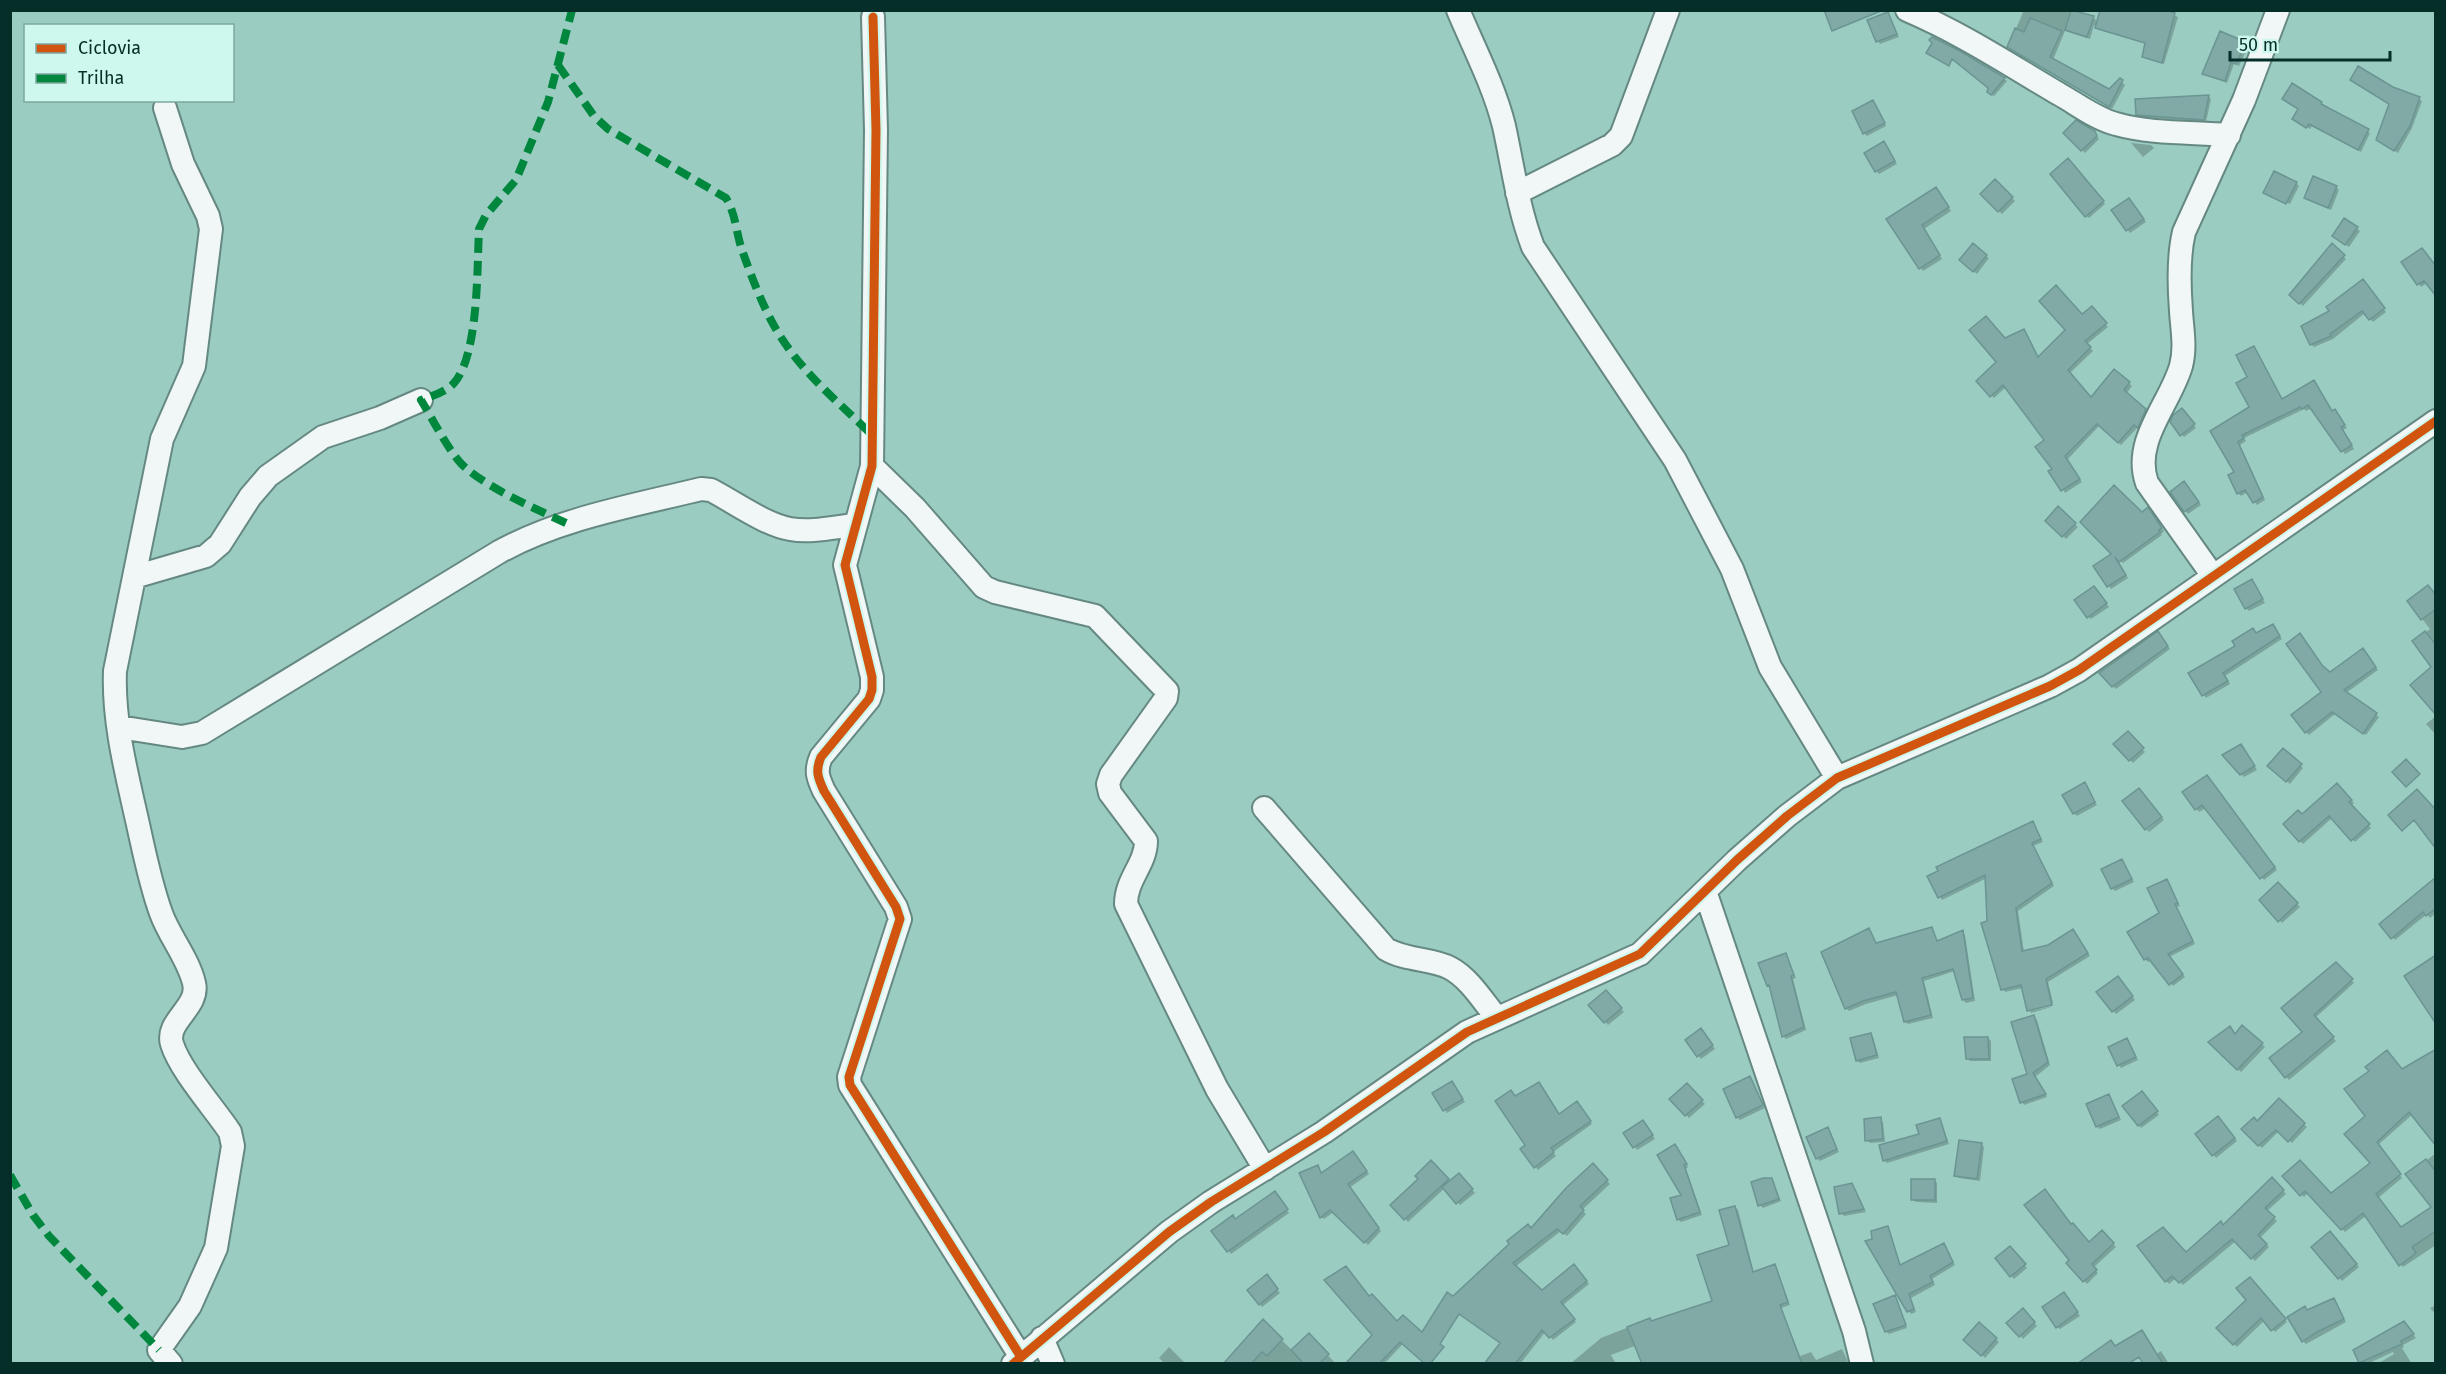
<svg xmlns="http://www.w3.org/2000/svg" width="2446" height="1374" viewBox="0 0 2446 1374" font-family="'Fira Sans',sans-serif">
<rect width="100%" height="100%" fill="#9bccc2"/>
<!-- shadow -->
<path fill="#0003" d="M2024,10H2073L2093,17L2098,22L2161,10L2178,17L2164,64L2143,56L2147,44L2099,30L2094,25L2090,39L2065,31L2053,60L2109,90L2120,80L2125,85L2112,109L2008,47Z
M1887,13L1899,37L1880,44L1873,31Z
M2245,44L2248,47L2239,66L2234,64L2227,83L2203,74Z
M2004,79L2007,81L1994,96L1991,95L1989,92L1990,88Z
M2393,88L2422,101L2412,128L2398,153L2378,140L2391,104Z
M2209,97L2211,99L2206,122L2141,117L2138,114Z
M1873,102L1886,126L1867,136L1864,133Z
M2321,103L2370,133L2361,152L2312,126L2310,129L2296,121Z
M2094,132L2099,139L2085,153L2065,133Z
M2131,143L2151,145L2154,148L2143,157Z
M1887,146L1897,164L1879,174L1876,171Z
M2070,163L2105,204L2089,218L2086,216Z
M1995,181L2015,201L2002,214L1982,194Z
M2296,183L2299,186L2290,204L2266,193Z
M2336,187L2339,190L2331,210L2306,198Z
M1938,191L1951,211L1924,229L1942,259L1923,271L1888,220Z
M2132,202L2146,222L2130,233L2114,211Z
M2345,220L2360,231L2349,247L2336,239Z
M2332,245L2346,259L2303,306L2291,295Z
M1986,256L1989,258L1977,274L1964,263Z
M2404,263L2427,283L2421,287Z
M2365,284L2386,312L2373,322L2365,313L2333,339L2314,347L2311,344L2331,312Z
M2095,311L2108,327L2087,344L2093,351L2070,373L2092,399L2114,371L2132,386L2126,394L2148,413L2141,429L2138,427L2121,445L2100,425L2067,460L2082,482L2065,493L2054,469L2046,441L2006,387L1994,398L1978,381L1999,362L2005,340L2024,331L2039,358L2082,316Z
M2253,347L2282,400L2314,382L2333,412L2337,414L2347,428L2343,430L2354,449L2345,454L2312,408L2306,411L2304,409L2244,438L2246,441L2240,445L2265,500L2257,505L2248,492L2241,496L2238,493L2236,472L2212,431L2251,408L2249,378Z
M2184,413L2196,428L2184,437L2182,435Z
M2187,486L2201,505L2188,514L2172,492Z
M2114,487L2142,514L2148,509L2164,531L2161,534L2162,535L2123,563L2113,555L2128,578L2111,589L2095,566L2114,554L2082,522Z
M2058,509L2078,527L2066,539L2047,521Z
M2252,581L2265,603L2249,611L2246,608Z
M2097,591L2109,607L2091,619L2089,617Z
M2436,597V712L2433,667L2414,641L2430,629L2409,602Z
M2275,629L2282,639L2225,676L2230,684L2206,698L2204,695L2190,673L2257,635Z
M2160,636L2170,649L2116,689L2101,673Z
M2366,653L2378,670L2346,693L2379,717L2366,735L2335,714L2309,735L2306,732L2323,692L2324,668L2330,674Z
M2436,716V735L2426,724Z
M2128,733L2145,752L2133,763L2115,744Z
M2243,749L2257,770L2244,777L2224,755Z
M2283,750L2303,768L2290,784L2269,766Z
M2209,780L2277,870L2264,880L2206,808L2199,812L2184,792Z
M2085,784L2097,805L2077,816L2074,813Z
M2337,785L2354,803L2351,806L2371,828L2355,842L2332,818L2303,844L2285,824L2302,815Z
M2162,818L2164,820L2149,832L2147,830Z
M2033,823L2043,842L2033,846L2054,886L2018,911L2024,952L2049,946L2076,934L2090,956L2048,982L2053,1003L2028,1009L2023,988L2005,992L2003,989L1988,922L1987,878L1942,900L1940,897Z
M2122,861L2134,882L2115,891L2112,888Z
M2436,878V913L2430,918L2427,914L2395,940L2381,924Z
M2167,881L2180,906L2176,907L2195,944L2169,957L2185,977L2173,986L2152,960L2148,962L2145,959L2161,914Z
M2278,884L2300,907L2282,923L2261,900Z
M1932,929L1938,942L1962,932L1965,935L1975,1001L1966,1003L1963,1000L1955,971L1924,981L1933,1018L1908,1024L1905,1022L1898,995L1866,1004L1849,1011L1846,1008L1869,930L1877,944Z
M1785,955L1796,978L1793,979L1806,1030L1786,1039L1783,1036L1771,988L1768,985Z
M2336,964L2354,983L2315,1018L2336,1041L2289,1080L2271,1058L2304,1032Z
M2120,981L2135,1000L2116,1014L2099,993Z
M1606,992L1624,1012L1608,1025L1590,1005Z
M2054,1006L2031,1013L2030,1011Z
M2034,1017L2037,1020L2050,1065L2035,1077L2047,1097L2024,1105L2022,1102L2028,1075Z
M2242,1027L2265,1047L2241,1072L2210,1042L2230,1028L2236,1035Z
M1704,1033L1715,1049L1701,1059L1687,1040Z
M1870,1034L1873,1037L1879,1058L1860,1063L1857,1060Z
M1988,1038L1991,1041V1061H1970L1967,1058Z
M2127,1039L2138,1060L2121,1068L2119,1065Z
M2371,1071L2413,1114L2378,1145L2402,1178L2378,1198L2401,1229L2433,1207L2408,1175L2436,1153V1245L2403,1267L2366,1216L2345,1232L2308,1193L2304,1197L2284,1177L2331,1195L2373,1163L2367,1116Z
M1750,1078L1765,1108L1740,1120L1737,1117Z
M1452,1083L1465,1102L1447,1113L1434,1094Z
M1687,1085L1705,1104L1689,1118L1674,1102Z
M1541,1086L1560,1115L1580,1106L1592,1124L1553,1152L1556,1156L1538,1170L1522,1150L1527,1145L1516,1098Z
M2109,1096L2121,1120L2100,1129L2097,1126Z
M2145,1096L2159,1115L2141,1128L2139,1125Z
M2279,1100L2307,1127L2292,1143L2279,1131L2262,1148L2243,1129L2257,1123Z
M1880,1119L1883,1122L1885,1142L1870,1143L1867,1140Z
M1940,1120L1949,1144L1887,1163L1884,1160Z
M2220,1120L2237,1141L2216,1158L2197,1134Z
M1646,1125L1655,1139L1637,1150L1626,1133Z
M1827,1129L1839,1152L1820,1161L1817,1158Z
M1981,1144L1984,1147L1980,1181L1959,1178L1956,1175Z
M1678,1149L1688,1167L1686,1169L1702,1215L1681,1222L1678,1219L1683,1195Z
M1356,1156L1369,1174L1349,1188L1381,1231L1368,1245L1334,1212L1324,1219L1321,1217L1317,1167L1322,1174Z
M1431,1162L1450,1183L1459,1175L1475,1193L1460,1205L1445,1188L1408,1222L1392,1205L1420,1179Z
M1593,1165L1610,1184L1582,1210L1586,1214L1567,1236L1561,1231L1515,1267L1542,1292L1577,1269L1589,1284L1563,1305L1576,1322L1553,1340L1546,1331L1520,1364H1498L1502,1343L1453,1308Z
M1772,1179L1781,1201L1763,1208L1760,1205Z
M2272,1179L2286,1194L2267,1211L2277,1221L2260,1238L2269,1247L2255,1261L2236,1241L2183,1285L2176,1278L2169,1284L2166,1281L2186,1254L2224,1226Z
M1934,1180L1937,1183V1203L1916,1202L1913,1200Z
M1852,1185L1866,1212L1844,1216L1841,1213Z
M1277,1196L1289,1213L1231,1254L1214,1231Z
M1735,1207L1738,1210L1754,1273L1774,1266L1777,1269L1790,1305L1781,1308L1800,1356L1811,1352L1816,1360L1842,1349L1849,1364H1772L1645,1342L1611,1355L1616,1364H1570L1601,1338L1649,1319L1652,1322L1714,1302L1731,1246Z
M1887,1228L1901,1266L1944,1245L1955,1265L1932,1279L1935,1285L1911,1298L1916,1312L1911,1314L1868,1242L1874,1240Z
M2102,1232L2116,1247L2093,1268L2098,1273L2087,1284L2068,1263Z
M2333,1236L2359,1267L2342,1281L2313,1247Z
M2013,1251L2027,1268L2014,1279L1997,1259Z
M1269,1279L1280,1293L1262,1307L1260,1304Z
M2253,1281L2287,1322L2275,1332L2265,1320L2237,1347L2218,1328L2248,1300Z
M2066,1296L2080,1316L2060,1329L2057,1327Z
M1894,1297L1907,1328L1889,1334L1886,1331Z
M1369,1298L1397,1323L1416,1330L1384,1364H1347L1375,1335Z
M2334,1300L2346,1322L2306,1344L2303,1341L2308,1312Z
M2436,1305V1315L2430,1308Z
M2023,1310L2037,1326L2023,1339L2009,1323Z
M1263,1322L1293,1351L1309,1335L1336,1364H1238Z
M1982,1326L1999,1342L1985,1358L1967,1341Z
M2406,1326L2416,1338L2403,1345L2404,1347L2402,1348L2412,1364H2377L2394,1354L2393,1352L2367,1364L2361,1362Z
M1169,1347L1186,1364H1165L1159,1358Z
M2161,1351L2169,1364H2148L2146,1360Z"/>
<!-- building -->
<path fill="#81a9a5" stroke="#6a9592" stroke-width="1.5" d="M1824,10H1881V11L1832,31Z
M2071,10L2094,16L2087,37L2065,30Z
M2100,10H2166L2175,13L2162,63L2142,57L2145,43L2095,28Z
M1888,12L1897,34L1876,42L1867,20Z
M2030,18L2062,31L2050,57L2109,89L2120,78L2123,80L2109,107L2007,47L2015,28L2024,32Z
M2220,31L2246,42L2236,64L2231,62L2225,81L2202,74Z
M1932,37L1960,51L2005,78L1991,95L1987,92L1988,88L1952,59L1949,66L1926,53L1932,43L1929,40Z
M2358,66L2393,87L2420,97L2410,126L2394,151L2376,140L2389,104L2350,80Z
M2292,83L2322,102L2321,104L2369,129L2358,150L2309,124L2306,128L2292,119L2298,109L2282,99Z
M2209,95L2204,120L2136,115L2135,99Z
M1873,100L1885,123L1863,134L1852,111Z
M2076,120L2095,131L2097,136L2081,151L2063,133Z
M1884,141L1895,161L1875,172L1864,153Z
M2068,158L2104,201L2085,217L2050,174Z
M2274,171L2297,182L2286,204L2263,193Z
M2313,176L2337,186L2328,208L2304,198Z
M1995,179L2013,197L1998,212L1980,194Z
M1936,187L1949,207L1922,225L1940,255L1919,269L1886,219Z
M2129,198L2144,219L2126,231L2111,210Z
M2344,218L2358,227L2345,245L2332,236Z
M1973,243L1987,255L1973,272L1959,260Z
M2332,243L2345,255L2299,304L2289,295Z
M2422,248L2436,266V296L2424,281L2417,285L2401,262Z
M2363,279L2385,308L2369,320L2362,311L2330,334L2331,336L2310,345L2301,326L2329,311L2326,307Z
M2056,285L2082,314L2092,306L2107,323L2085,341L2091,347L2068,370L2091,397L2114,369L2130,382L2124,390L2146,409L2138,428L2134,425L2118,443L2097,424L2065,456L2080,479L2061,491L2048,471L2052,469L2035,447L2044,440L2003,385L1990,397L1976,381L1996,362L1969,330L1986,316L2005,338L2024,329L2038,357L2065,330L2039,301Z
M2254,346L2282,399L2314,380L2332,411L2335,409L2345,425L2341,427L2352,445L2341,452L2308,405L2302,409L2300,407L2242,435L2244,438L2238,442L2263,497L2253,503L2245,490L2237,494L2228,475L2234,472L2210,431L2249,407L2236,383L2247,377L2236,355Z
M2182,408L2195,424L2180,436L2170,422L2173,415Z
M2184,481L2199,502L2184,512L2170,492Z
M2114,485L2142,512L2148,507L2162,528L2159,530L2160,532L2119,562L2115,557L2126,575L2107,587L2093,566L2111,554L2080,522Z
M2058,506L2076,523L2062,537L2045,521Z
M2252,579L2263,599L2245,609L2234,589Z
M2428,585L2436,595V609L2421,620L2407,601Z
M2094,586L2107,603L2087,618L2074,600Z
M2273,624L2280,636L2223,673L2228,681L2202,696L2188,673L2235,646L2232,641L2253,628L2256,633Z
M2158,631L2168,646L2112,687L2099,673Z
M2425,631L2436,645V715L2410,685L2431,667L2412,641Z
M2300,633L2322,665L2330,672L2363,648L2376,667L2344,690L2377,713L2363,734L2332,712L2305,733L2291,715L2321,692L2286,644Z
M2128,731L2144,748L2129,761L2113,744Z
M2241,744L2255,766L2240,775L2222,755Z
M2283,748L2302,764L2286,782L2267,766Z
M2406,759L2420,774L2406,787L2392,772Z
M2207,775L2275,867L2260,879L2202,805L2195,810L2182,792Z
M2085,782L2095,802L2073,814L2062,795Z
M2337,783L2352,800L2349,802L2370,824L2351,841L2329,816L2299,842L2283,824L2298,810L2302,814Z
M2139,788L2162,817L2145,830L2122,801Z
M2417,789L2436,810V849L2414,820L2402,831L2388,815Z
M2033,821L2041,839L2032,843L2052,883L2016,908L2022,951L2048,945L2073,929L2088,953L2046,979L2052,1005L2027,1011L2021,985L2001,990L1981,923L1987,921L1985,875L1938,898L1927,876L1938,871L1936,867Z
M2122,859L2132,879L2111,889L2101,869Z
M2436,877V908L2426,916L2423,912L2391,939L2379,924Z
M2167,879L2178,903L2175,904L2193,941L2168,954L2183,974L2169,985L2148,958L2144,960L2127,932L2159,913L2147,888Z
M2278,882L2298,903L2278,922L2259,900Z
M1932,927L1937,941L1963,930L1973,998L1962,1000L1953,969L1922,978L1931,1015L1904,1022L1896,992L1863,1001L1845,1009L1821,952L1869,928L1876,943Z
M1786,953L1794,975L1791,976L1804,1027L1782,1037L1769,985L1767,986L1758,963Z
M2436,955V1024L2404,976Z
M2336,962L2353,979L2314,1015L2334,1037L2285,1078L2269,1058L2302,1032L2281,1008Z
M2118,976L2133,996L2112,1012L2096,992Z
M1606,990L1622,1008L1604,1023L1588,1005Z
M2034,1015L2048,1062L2033,1073L2046,1094L2020,1103L2012,1079L2027,1074L2011,1022Z
M2242,1025L2263,1043L2237,1070L2208,1042L2230,1026L2235,1034Z
M1701,1028L1713,1045L1697,1057L1685,1040Z
M1871,1033L1877,1055L1856,1061L1850,1038Z
M1964,1037H1988L1989,1059H1966Z
M2127,1038L2136,1057L2117,1066L2108,1047Z
M2436,1049V1146L2409,1112L2377,1142L2401,1174L2376,1194L2401,1227L2431,1207L2405,1174L2426,1159L2436,1172V1231L2412,1247L2416,1253L2399,1266L2363,1213L2341,1230L2305,1191L2300,1196L2282,1176L2300,1160L2331,1193L2370,1163L2344,1134L2365,1116L2344,1089L2369,1071L2365,1067L2387,1050L2402,1069Z
M1750,1076L1763,1105L1736,1118L1723,1089Z
M1452,1081L1463,1099L1443,1111L1432,1093Z
M1539,1082L1559,1114L1577,1101L1591,1121L1551,1148L1554,1152L1534,1168L1520,1149L1525,1145L1495,1101L1511,1090L1515,1096Z
M1687,1083L1703,1100L1685,1116L1669,1099Z
M2142,1091L2158,1111L2138,1126L2122,1106Z
M2109,1094L2119,1117L2096,1127L2086,1104Z
M2279,1098L2305,1123L2288,1142L2276,1130L2258,1146L2241,1129L2254,1117L2257,1121Z
M2218,1116L2235,1138L2212,1156L2195,1134Z
M1881,1117L1883,1139L1865,1141L1864,1119Z
M1940,1118L1947,1141L1883,1161L1879,1145L1919,1134L1916,1125Z
M1643,1120L1653,1135L1633,1148L1623,1133Z
M1828,1127L1837,1149L1816,1159L1806,1137Z
M1959,1140L1982,1143L1977,1179L1954,1176Z
M1675,1144L1687,1164L1684,1165L1700,1212L1677,1220L1670,1198L1681,1195L1657,1155Z
M1353,1151L1367,1171L1348,1184L1379,1228L1364,1243L1330,1210L1320,1218L1299,1173L1318,1165L1321,1173Z
M1431,1160L1449,1179L1404,1220L1390,1205L1418,1179L1415,1176Z
M1593,1163L1608,1180L1580,1206L1584,1210L1563,1234L1557,1229L1513,1263L1542,1290L1574,1264L1587,1281L1561,1302L1575,1319L1549,1338L1542,1330L1515,1364H1484L1500,1343L1459,1314L1440,1344L1444,1347L1430,1364H1425L1400,1342L1379,1364H1345L1372,1335L1324,1280L1346,1266L1369,1296L1372,1294L1397,1321L1403,1315L1422,1332L1447,1292L1453,1296L1509,1244L1507,1241L1528,1224L1531,1228L1566,1188Z
M1459,1173L1473,1189L1456,1204L1442,1187Z
M2272,1177L2284,1190L2265,1208L2275,1217L2258,1235L2267,1244L2251,1259L2232,1239L2179,1283L2172,1276L2165,1282L2137,1246L2163,1227L2186,1252L2221,1221L2223,1225Z
M1763,1178H1772L1779,1199L1758,1206L1751,1182Z
M1911,1179H1935V1200H1911Z
M1852,1183L1864,1209L1839,1214L1834,1187Z
M2045,1189L2071,1224L2073,1223L2089,1242L2102,1230L2114,1243L2092,1264L2097,1270L2083,1282L2066,1263L2069,1260L2024,1205Z
M1275,1191L1288,1209L1227,1252L1211,1231L1233,1215L1235,1219Z
M1735,1206L1753,1272L1775,1264L1788,1302L1780,1305L1802,1364H1642L1627,1327L1650,1318L1651,1321L1712,1301L1697,1255L1729,1245L1719,1210Z
M1888,1226L1900,1265L1944,1243L1953,1262L1930,1276L1933,1282L1909,1294L1914,1309L1907,1312L1865,1241L1872,1239L1871,1231Z
M2330,1231L2357,1264L2338,1279L2311,1247Z
M2010,1246L2026,1264L2010,1277L1995,1258Z
M1267,1274L1278,1289L1259,1305L1247,1290Z
M2250,1277L2286,1319L2271,1331L2261,1318L2233,1345L2216,1328L2246,1300L2236,1288Z
M2064,1292L2078,1312L2056,1328L2042,1307Z
M1895,1295L1906,1325L1885,1332L1873,1304Z
M2334,1298L2344,1319L2317,1332L2302,1342L2287,1317L2305,1306L2307,1310Z
M2023,1308L2035,1322L2019,1337L2006,1323Z
M1263,1319L1283,1339L1267,1356L1262,1352L1251,1364H1223Z
M2404,1321L2414,1334L2401,1341L2402,1344L2359,1363L2353,1350Z
M1979,1322L1997,1338L1981,1356L1963,1340Z
M2142,1330L2163,1364H2143L2139,1357L2128,1364H2077L2111,1340L2115,1346Z
M1309,1333L1329,1354L1319,1364H1304L1291,1350Z"/>
<g fill="none" stroke-linecap="round" stroke-linejoin="round">
<!-- minor casing -->
<g stroke="#658982" stroke-width="26">
<path id="minor" d="M1458,10C1474,48 1494,86 1504,126C1513,167 1518,208 1533,247L1675,460L1732,569L1770,667L1837,778
M1907,10C1963,34 2008,64 2059,94C2077,104 2096,119 2116,124C2151,134 2192,132 2229,135
M873,17L876,130L872,466L845,565L872,677V690L869,699L821,757C815,771 818,778 824,791L896,907L900,919L849,1077L850,1085L1021,1357
M165,108L183,164L208,216L211,229L194,366L162,439L115,671C113,721 126,771 137,820C144,851 150,883 161,913C169,936 188,958 194,983C200,1007 165,1021 172,1044C180,1070 214,1108 230,1132L233,1146L216,1248L190,1306L159,1350L171,1364
M1517,193L1612,145L1621,136L1668,10
M872,466L915,508L984,587L995,592L1095,616L1167,691L1166,698L1111,775L1108,784L1110,793L1146,841C1146,864 1126,879 1126,904L1217,1089L1265,1169
M2213,576L2147,483C2132,441 2170,404 2181,366C2186,347 2182,329 2181,311C2179,285 2178,257 2184,232L2244,100L2278,10
M134,577L206,556L220,544L250,497L268,476L323,437L380,418L421,400
M119,727L182,737L202,733L499,552C561,518 632,506 701,489L711,490C734,502 766,525 790,529C811,533 835,527 855,525
M1264,808L1386,949C1406,961 1431,958 1450,968C1469,978 1483,1001 1496,1017
M1705,891L1854,1331L1862,1364
M1042,1338L1053,1364
M1013,1364L1169,1232L1211,1202L1324,1132L1467,1032L1640,954L1737,860L1787,816L1837,778L2050,686L2079,670L2436,421"/>
</g>
<!-- minor -->
<use href="#minor" stroke="#f0f7f6" stroke-width="22"/>
<!-- quiet -->
<path stroke="#00873e" stroke-width="8" stroke-dasharray="15 8" stroke-linecap="butt" d="M558,65L594,116L608,129L726,198C736,214 736,233 742,250C749,270 757,291 766,310C791,364 830,394 872,435
M566,523C538,510 476,483 458,460C444,442 433,420 421,400C432,396 446,392 454,383C479,355 477,266 479,229L486,215L516,180L548,102L572,10
M10,1175L33,1215L49,1236L159,1350"/>
<!-- cycleway casing -->
<g stroke="#cef8ee" stroke-width="13">
<path id="cycleway" d="M873,17L876,130L872,466L845,565L872,677V690L869,699L821,757C815,771 818,778 824,791L896,907L900,919L849,1077L850,1085L1021,1357
M1013,1364L1169,1232L1211,1202L1324,1132L1467,1032L1640,954L1737,860L1787,816L1837,778L2050,686L2079,670L2436,421"/>
</g>
<!-- cycleway -->
<use href="#cycleway" stroke="#d1550f" stroke-width="9"/>
</g>
<!-- border -->
<rect width="2446" height="1374" fill="none" stroke="#052e28" stroke-width="24"/>
<!-- legend -->
<rect x="24" y="24" width="210" height="78" fill="#cef8ee" stroke="#7ea79f" stroke-width="1.5"/>
<rect x="36" y="44" width="30" height="9" fill="#d1550f" stroke="#7ea79f" stroke-width="1.5"/>
<text x="78" y="54" font-size="18" fill="#052e28">Ciclovia</text>
<rect x="36" y="74" width="30" height="9" fill="#00873e" stroke="#7ea79f" stroke-width="1.5"/>
<text x="78" y="84" font-size="18" fill="#052e28">Trilha</text>
<!-- scale -->
<path d="M2230 51v9h160v-9" fill="none" stroke="#052e28" stroke-width="3"/>
<text x="2239" y="51" font-size="18" fill="#052e28" stroke="#cef8ee" stroke-width="4.5" paint-order="stroke">50 m</text>
</svg>
